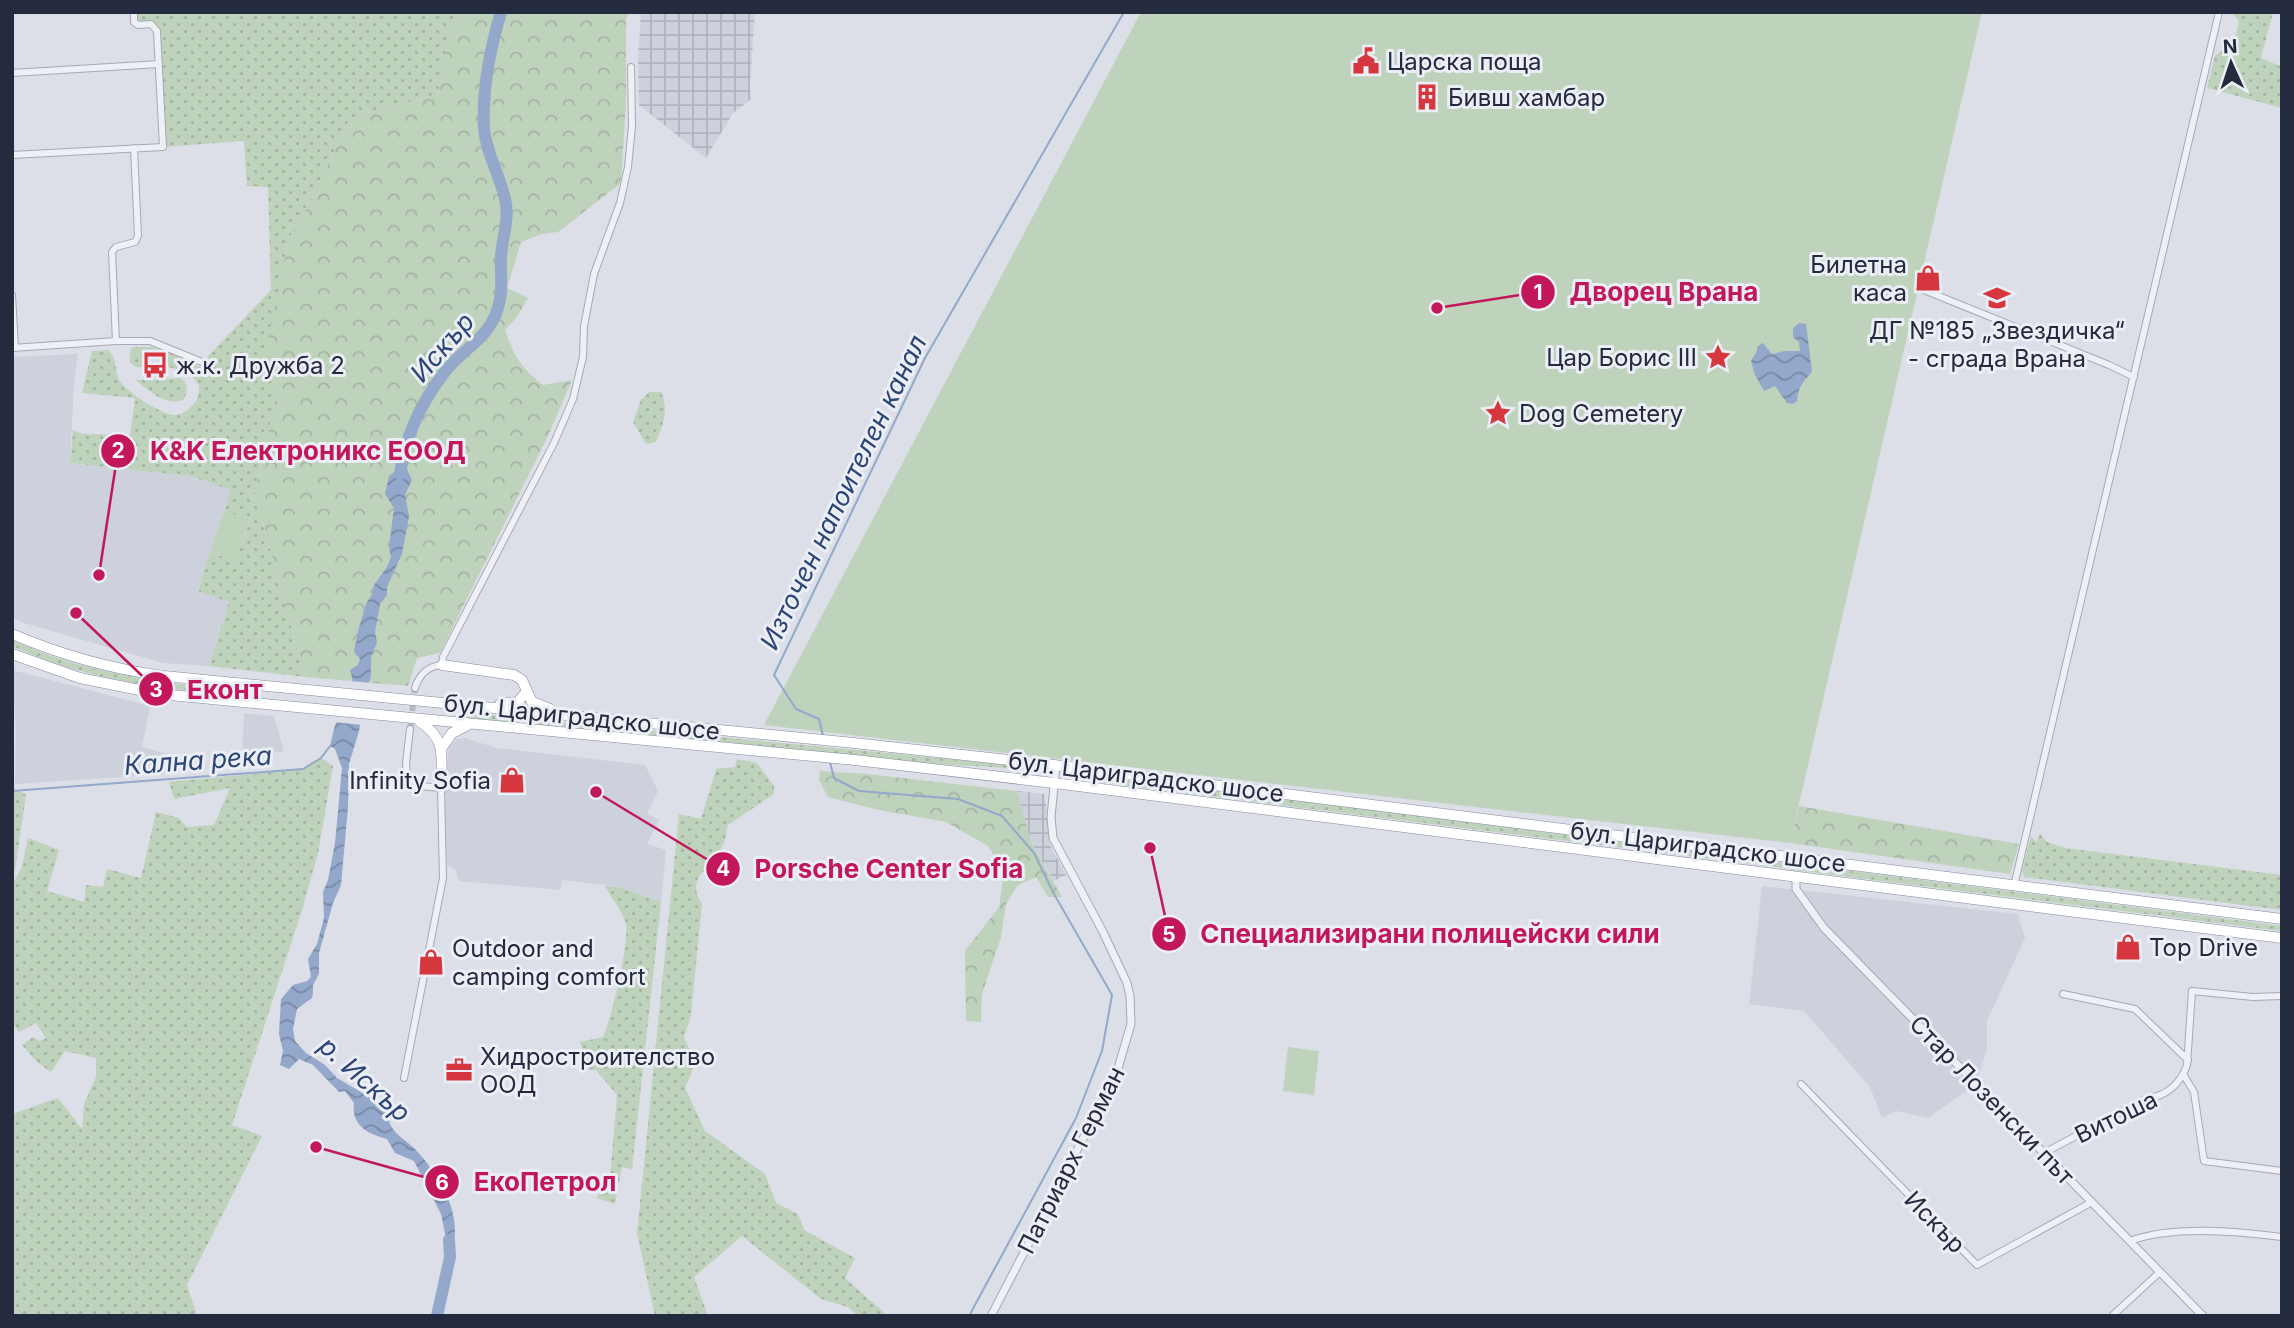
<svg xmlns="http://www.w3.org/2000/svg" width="2294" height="1328" viewBox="0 0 2294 1328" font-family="Inter,sans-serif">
<defs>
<pattern id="industrial-grid" width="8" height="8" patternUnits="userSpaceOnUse" patternTransform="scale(1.75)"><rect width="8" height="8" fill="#cdd1dc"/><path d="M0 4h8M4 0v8" fill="none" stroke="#b0b4be"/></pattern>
<pattern id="grass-dots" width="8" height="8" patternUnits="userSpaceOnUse" patternTransform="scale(1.75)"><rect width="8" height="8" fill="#bfd2bc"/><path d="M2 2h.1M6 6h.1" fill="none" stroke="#a4b4a3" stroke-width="1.8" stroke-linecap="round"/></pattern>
<pattern id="forest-crowns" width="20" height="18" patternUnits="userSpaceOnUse" patternTransform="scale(1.75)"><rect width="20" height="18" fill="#bfd2bc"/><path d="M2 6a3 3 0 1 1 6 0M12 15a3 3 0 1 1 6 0" fill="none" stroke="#a4b4a3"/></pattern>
<pattern id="water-waves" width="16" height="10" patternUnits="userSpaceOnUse" patternTransform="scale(1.75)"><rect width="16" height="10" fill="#93a8ca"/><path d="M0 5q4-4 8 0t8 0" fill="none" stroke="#7889a5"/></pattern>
</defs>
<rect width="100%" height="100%" fill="#dcdfe7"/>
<!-- built -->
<path fill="#cdd1dc" d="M78,354L74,385L70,463L190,476L231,490L198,590L229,602L209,666L163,663L24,623L12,617V357Z
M12,670L150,706L142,747L167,754L168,774L15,784L16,729Z
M244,713L274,716L284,751L242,759Z
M466,738L496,748L645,765L658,791L647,814L659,820L647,844L666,850L661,902L620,887L562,880L560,890L459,881L455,869L447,865L444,795L449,746L457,739Z
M1762,886L2018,914L2025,938L1987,1021V1049L1976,1084L1928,1118L1897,1111L1882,1118L1870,1087L1804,1011L1749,1004Z"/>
<!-- industrial -->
<path fill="url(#industrial-grid)" d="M641,12H755L750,85L751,99L733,113L706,158L639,105L638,58Z
M1017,791L1045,794L1050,845L1066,875L1054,881L1031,842Z"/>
<!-- grass -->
<path fill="url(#grass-dots)" d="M134,12H485L453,19L438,94L350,118L310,202L289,238L265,357L276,398L255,494L305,677L209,666L229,602L198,591L210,552L236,560L250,520L224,511L231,490L190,476L70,463L73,430L83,434L130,435L135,398L82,393L92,351L108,350C118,359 114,370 119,380C125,391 162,415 174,415C180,415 185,412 189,409C197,401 200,396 199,385C190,371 182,370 167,367L165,357L144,359V367H136L130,362L131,348C157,343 179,355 201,368L208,356L271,290L268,187L247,186L244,141L163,147L157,31L151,24L138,25Z
M2231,12H2273L2261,58L2282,67V108L2207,88L2215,56L2235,40L2239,21Z
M181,378C189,386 188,391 183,400C165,407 149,390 135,380Z
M649,392H661C669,410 663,425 656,442L646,444L633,422L641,400Z
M12,640C85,674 163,683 242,691V696C163,689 85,680 12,646Z
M459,712L1042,768L1043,770L935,764L458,717Z
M321,758L333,766L318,853L303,907L232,1125L262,1136L187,1285L197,1316H12V1114L58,1098L82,1129L84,1104L96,1077V1058L65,1051L51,1072L37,1062L22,1045L33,1037L40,1041L46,1038L36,1023L19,1032L12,1023V885L22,867L28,838L59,850L47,891L84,902L86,885L103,887L107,869L141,878L156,812L179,818L187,827L214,825L230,788L174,799L169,782L303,769Z
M737,759L757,763L774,786V794L728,825C726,832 726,840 722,847C712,869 684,877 702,904L691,1015L684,1038L696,1062L685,1088L705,1131L765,1174L776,1203L798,1214L804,1230L855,1258L845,1278L888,1316H858L848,1307L821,1299L742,1236L694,1277L708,1316H655L637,1233L679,814L701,819L716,769L735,767Z
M1089,777L1195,787L1791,864L1790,866L1782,867L1784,868L1088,781Z
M19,790L26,795L15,870L12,874V791Z
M2040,834L2047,842L2065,848L2282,875V910L2024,877L2022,871L2031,836L2036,842Z
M1796,864L2282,926V931L1787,869H1792Z
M605,886L620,887L661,902L632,1169L622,1167L615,1204L596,1198L610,1177L617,1095L596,1070H589L580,1042L603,1037C612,1018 629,944 626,925C624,913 611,898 605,886Z"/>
<!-- forest -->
<path fill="url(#forest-crowns)" d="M485,12H630L626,19V101L621,183L558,232L542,234L521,242L507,288L528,298L516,318L505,330C514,356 521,368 543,385L572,380L548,436L440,653L417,658L408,686L305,677L255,494L276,398L264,357L289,238L310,202L350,118L438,94L453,19Z
M820,771L867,774L1017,791L1031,842L1062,897H1048L1036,877L1018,885L1006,904L1001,937L982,994L981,1022L966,1021L965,951L999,907L1004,870L988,846L946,822L879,810L828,797L819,780Z
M1799,806L2019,844L2010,874L1790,843Z"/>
<!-- park -->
<path fill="#bfd2bc" d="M1141,12H1982L1790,843L764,725Z
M224,511L250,519L236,561L210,552Z
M1288,1047L1319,1051L1314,1095L1283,1091Z"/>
<!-- water -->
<path fill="url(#water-waves)" d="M1799,323L1806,324L1812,372C1803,381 1798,388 1797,401L1793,404L1787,403L1775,386L1764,391L1755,375L1751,361L1757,351V347L1763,343L1772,354L1785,351H1800L1799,342L1793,337V328Z
M402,459L412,480L405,495L409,516L402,554L387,587V595L380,604L375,632L377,642L371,658V677L365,691L359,731L349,764L348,807L341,885L333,903L319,953V974L313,985V993L312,998L297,1009L293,1029L295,1041L306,1053L325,1065L337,1078L385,1106C388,1112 388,1120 391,1126C396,1135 408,1142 415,1149C441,1177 466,1218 450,1257L441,1214L414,1161L395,1153L387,1139C368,1134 351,1126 354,1103L345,1091L339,1092L313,1065L299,1059L289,1069L280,1065L283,1051L279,1034L281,999L293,985L307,981L311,977L308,959L317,944L324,918L323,892L328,880L335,843L342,768L335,749L330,746C332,739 333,730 336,723C344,704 358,692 350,670L358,665L360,659L354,652L358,631L366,604L372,594L374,585L387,567L391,557L389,547L394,508L385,494L389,476L396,471Z"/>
<!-- pier -->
<path fill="#dcdfe7" d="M350,681L372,683L368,692L363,725L333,722L347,699Z"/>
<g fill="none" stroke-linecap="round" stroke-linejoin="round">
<!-- stream -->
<path stroke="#93a8ca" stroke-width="2" d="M823,736L819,719L796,709L774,675L925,358L1124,12
M830,762L834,778L859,791L958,799L1002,816L1034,853L1054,894L1112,995L1102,1051L1076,1118L969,1316
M12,791L303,769L321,758L330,746"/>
<!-- river -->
<path stroke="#93a8ca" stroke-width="12" d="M400,474C405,437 421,403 444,373C465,345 493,339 500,299C503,286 500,271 501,257C502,237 510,219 505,199C500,175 486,153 484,128C482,89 490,49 501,12
M437,1316L450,1257L449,1240"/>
<!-- minor-tunnel -->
<path stroke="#b7bbc5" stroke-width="6" stroke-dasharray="6 3" stroke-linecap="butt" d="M410,729L415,688"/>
<!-- minor casing -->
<g stroke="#a5a9b4" stroke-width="8">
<path id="minor" d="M12,73L159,64
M12,155L163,147L157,31L151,24L138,25L134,22V12
M1919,288L2109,365L2134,377
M12,295L15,348
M116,341L112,252L116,247L135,242L138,236L134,148
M12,348L116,341H150L202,362
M415,688C419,675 428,666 442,665L443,657L554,443L573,399L583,357L584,326L594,274L620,203L628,167L632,126L631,67
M2014,886L2219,12
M2063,994L2135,1009L2188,1060
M2183,1074L2194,1092L2204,1161L2282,1171
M404,1078L443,878L441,788L420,786L407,775L406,763L410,729
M1801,1084L1977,1265L2092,1202
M2044,1153L2147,1098C2166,1097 2181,1083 2187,1065L2192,991L2253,997L2282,996
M2130,1241C2173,1225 2237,1231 2282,1237
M2112,1316L2160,1272"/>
</g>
<!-- tertiary casing -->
<g stroke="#a5a9b4" stroke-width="9">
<path id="tertiary" d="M1796,876V889L1824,928L2203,1316
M991,1316L1116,1075L1131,1024L1130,996L1127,983L1103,932L1053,838L1051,817L1056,766"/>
</g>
<!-- trunk casing -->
<g stroke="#828a9e" stroke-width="11">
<path id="trunk" d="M12,634C61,655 111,669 164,676L854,743L1046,764L2282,919
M12,654L80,678L159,694L855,760L1054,783L2282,938
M442,665L514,675L522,680L532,702L550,709
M500,704L518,702L526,692
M419,721C448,740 441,757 441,788
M441,749L452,733L468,725"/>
</g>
<!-- minor -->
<use href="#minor" stroke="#eef0f5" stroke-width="6"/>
<!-- tertiary -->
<use href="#tertiary" stroke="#eef0f5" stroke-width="7"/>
<!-- trunk -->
<use href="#trunk" stroke="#fff" stroke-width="10"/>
</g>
<!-- icons -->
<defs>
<g id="civic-bare" transform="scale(2.1)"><path d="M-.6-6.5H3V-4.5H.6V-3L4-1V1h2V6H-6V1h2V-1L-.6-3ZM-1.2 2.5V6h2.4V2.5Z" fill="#d6363d" stroke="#ebeef5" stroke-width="2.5" paint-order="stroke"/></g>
<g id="building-bare" transform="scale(2.1)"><path d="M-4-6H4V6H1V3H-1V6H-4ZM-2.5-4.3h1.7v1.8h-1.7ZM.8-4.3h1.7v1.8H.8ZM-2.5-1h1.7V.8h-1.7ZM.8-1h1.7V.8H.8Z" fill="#d6363d" stroke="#ebeef5" stroke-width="2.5" paint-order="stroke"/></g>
<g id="shop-bare" transform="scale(2.1)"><path d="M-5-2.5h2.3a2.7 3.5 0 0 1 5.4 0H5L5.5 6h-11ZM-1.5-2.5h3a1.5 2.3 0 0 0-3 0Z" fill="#d6363d" stroke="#ebeef5" stroke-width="2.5" paint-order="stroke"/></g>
<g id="school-bare" transform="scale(2.1)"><path d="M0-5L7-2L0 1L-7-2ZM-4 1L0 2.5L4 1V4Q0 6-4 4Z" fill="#d6363d" stroke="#ebeef5" stroke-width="2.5" paint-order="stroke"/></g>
<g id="sight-bare" transform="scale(2.1)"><path d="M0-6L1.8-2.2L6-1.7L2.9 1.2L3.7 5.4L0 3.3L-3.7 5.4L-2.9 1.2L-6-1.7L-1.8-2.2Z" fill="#d6363d" stroke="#ebeef5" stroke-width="2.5" paint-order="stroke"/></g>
<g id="bus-bare" transform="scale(2.1)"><path d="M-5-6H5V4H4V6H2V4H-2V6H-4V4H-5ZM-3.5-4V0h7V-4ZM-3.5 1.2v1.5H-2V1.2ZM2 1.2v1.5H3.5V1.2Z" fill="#d6363d" stroke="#ebeef5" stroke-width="2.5" paint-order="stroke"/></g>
<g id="office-bare" transform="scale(2.1)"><path d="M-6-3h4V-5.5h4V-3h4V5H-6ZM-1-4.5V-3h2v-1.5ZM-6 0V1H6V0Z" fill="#d6363d" stroke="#ebeef5" stroke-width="2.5" paint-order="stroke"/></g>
</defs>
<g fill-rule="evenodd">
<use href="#civic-bare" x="1366" y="61"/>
<use href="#building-bare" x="1427" y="97"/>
<use href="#shop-bare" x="1928" y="278"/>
<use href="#school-bare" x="1997" y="298"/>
<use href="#sight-bare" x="1718" y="357"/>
<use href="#bus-bare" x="155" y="365"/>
<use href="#sight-bare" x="1498" y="413"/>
<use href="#shop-bare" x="512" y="780"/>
<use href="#shop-bare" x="2128" y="947"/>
<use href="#shop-bare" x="431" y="962"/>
<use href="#office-bare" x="459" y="1070"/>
</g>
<g text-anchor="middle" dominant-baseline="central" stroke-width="6" stroke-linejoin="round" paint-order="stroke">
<!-- poi labels -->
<g font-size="24" fill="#252b3e" stroke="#ebeef5" text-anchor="start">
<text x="1387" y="61">Царска поща</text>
<text x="1448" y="97">Бивш хамбар</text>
<text x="1907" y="264" text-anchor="end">Билетна<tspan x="1907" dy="28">каса</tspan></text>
<text x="1997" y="330" text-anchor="middle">ДГ №185 „Звездичка“<tspan x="1997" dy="28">- сграда Врана</tspan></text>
<text x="1697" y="357" text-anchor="end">Цар Борис III</text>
<text x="176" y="365">ж.к. Дружба 2</text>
<text x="1519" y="413">Dog Cemetery</text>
<text x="491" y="780" text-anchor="end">Infinity Sofia</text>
<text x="2149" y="947">Top Drive</text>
<text x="452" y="948">Outdoor and<tspan x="452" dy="28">camping comfort</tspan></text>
<text x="480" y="1056">Хидростроителство<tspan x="480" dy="28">ООД</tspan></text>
</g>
<!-- street labels -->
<g font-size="24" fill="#252b3e" stroke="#ebeef5">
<text transform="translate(582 717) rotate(6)">бул. Цариградско шосе</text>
<text transform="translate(1146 777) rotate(7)">бул. Цариградско шосе</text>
<text transform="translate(1708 847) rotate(7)">бул. Цариградско шосе</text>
<text transform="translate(1992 1100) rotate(46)">Стар Лозенски път</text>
<text transform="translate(2116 1117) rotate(-26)">Витоша</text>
<text transform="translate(1071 1160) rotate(-63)">Патриарх Герман</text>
<text transform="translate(1935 1222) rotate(46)">Искър</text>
</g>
<!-- water labels -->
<g font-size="26" font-style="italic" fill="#2c4574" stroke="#ebeef5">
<text transform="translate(442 347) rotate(-49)">Искър</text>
<text transform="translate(843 492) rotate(-64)">Източен напоителен канал</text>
<text transform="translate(198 760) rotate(-4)">Кална река</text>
<text transform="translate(365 1079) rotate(42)">р. Искър</text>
</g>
</g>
<!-- callouts -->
<path fill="none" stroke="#c2185b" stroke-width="2.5" d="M1437 308L1538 292M99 575L118 451M76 613L156 689M596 792L723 869M1150 848L1169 934M316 1147L442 1182"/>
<g fill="#c2185b" stroke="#ebeef5" stroke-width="2.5">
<circle cx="1437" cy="308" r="7"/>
<circle cx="99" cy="575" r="7"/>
<circle cx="76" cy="613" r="7"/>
<circle cx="596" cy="792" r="7"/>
<circle cx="1150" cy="848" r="7"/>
<circle cx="316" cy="1147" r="7"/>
<circle cx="1538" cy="292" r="18"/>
<circle cx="118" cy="451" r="18"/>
<circle cx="156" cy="689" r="18"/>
<circle cx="723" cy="869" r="18"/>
<circle cx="1169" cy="934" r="18"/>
<circle cx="442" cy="1182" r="18"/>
</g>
<g font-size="21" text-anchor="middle" font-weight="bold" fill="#fff">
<text x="1538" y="300">1</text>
<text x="118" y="458">2</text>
<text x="156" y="697">3</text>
<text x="723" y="876">4</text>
<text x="1169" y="942">5</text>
<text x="442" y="1190">6</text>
</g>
<g font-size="26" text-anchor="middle" font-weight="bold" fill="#c2185b" stroke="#ebeef5" stroke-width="6" stroke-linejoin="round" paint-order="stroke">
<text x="1664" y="301">Дворец Врана</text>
<text x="308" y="460">K&amp;K Електроникс ЕООД</text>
<text x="225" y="699">Еконт</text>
<text x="889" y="878">Porsche Center Sofia</text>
<text x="1430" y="943">Специализирани полицейски сили</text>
<text x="545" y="1191">ЕкоПетрол</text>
</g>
<!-- border -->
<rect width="2294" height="1328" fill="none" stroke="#252b3e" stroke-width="28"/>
<!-- north arrow -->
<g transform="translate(2231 63) rotate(357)" stroke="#ebeef5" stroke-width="5" paint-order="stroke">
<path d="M0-5L12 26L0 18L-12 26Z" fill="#252b3e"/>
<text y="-10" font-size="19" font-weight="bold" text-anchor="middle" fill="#252b3e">N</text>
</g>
</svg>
